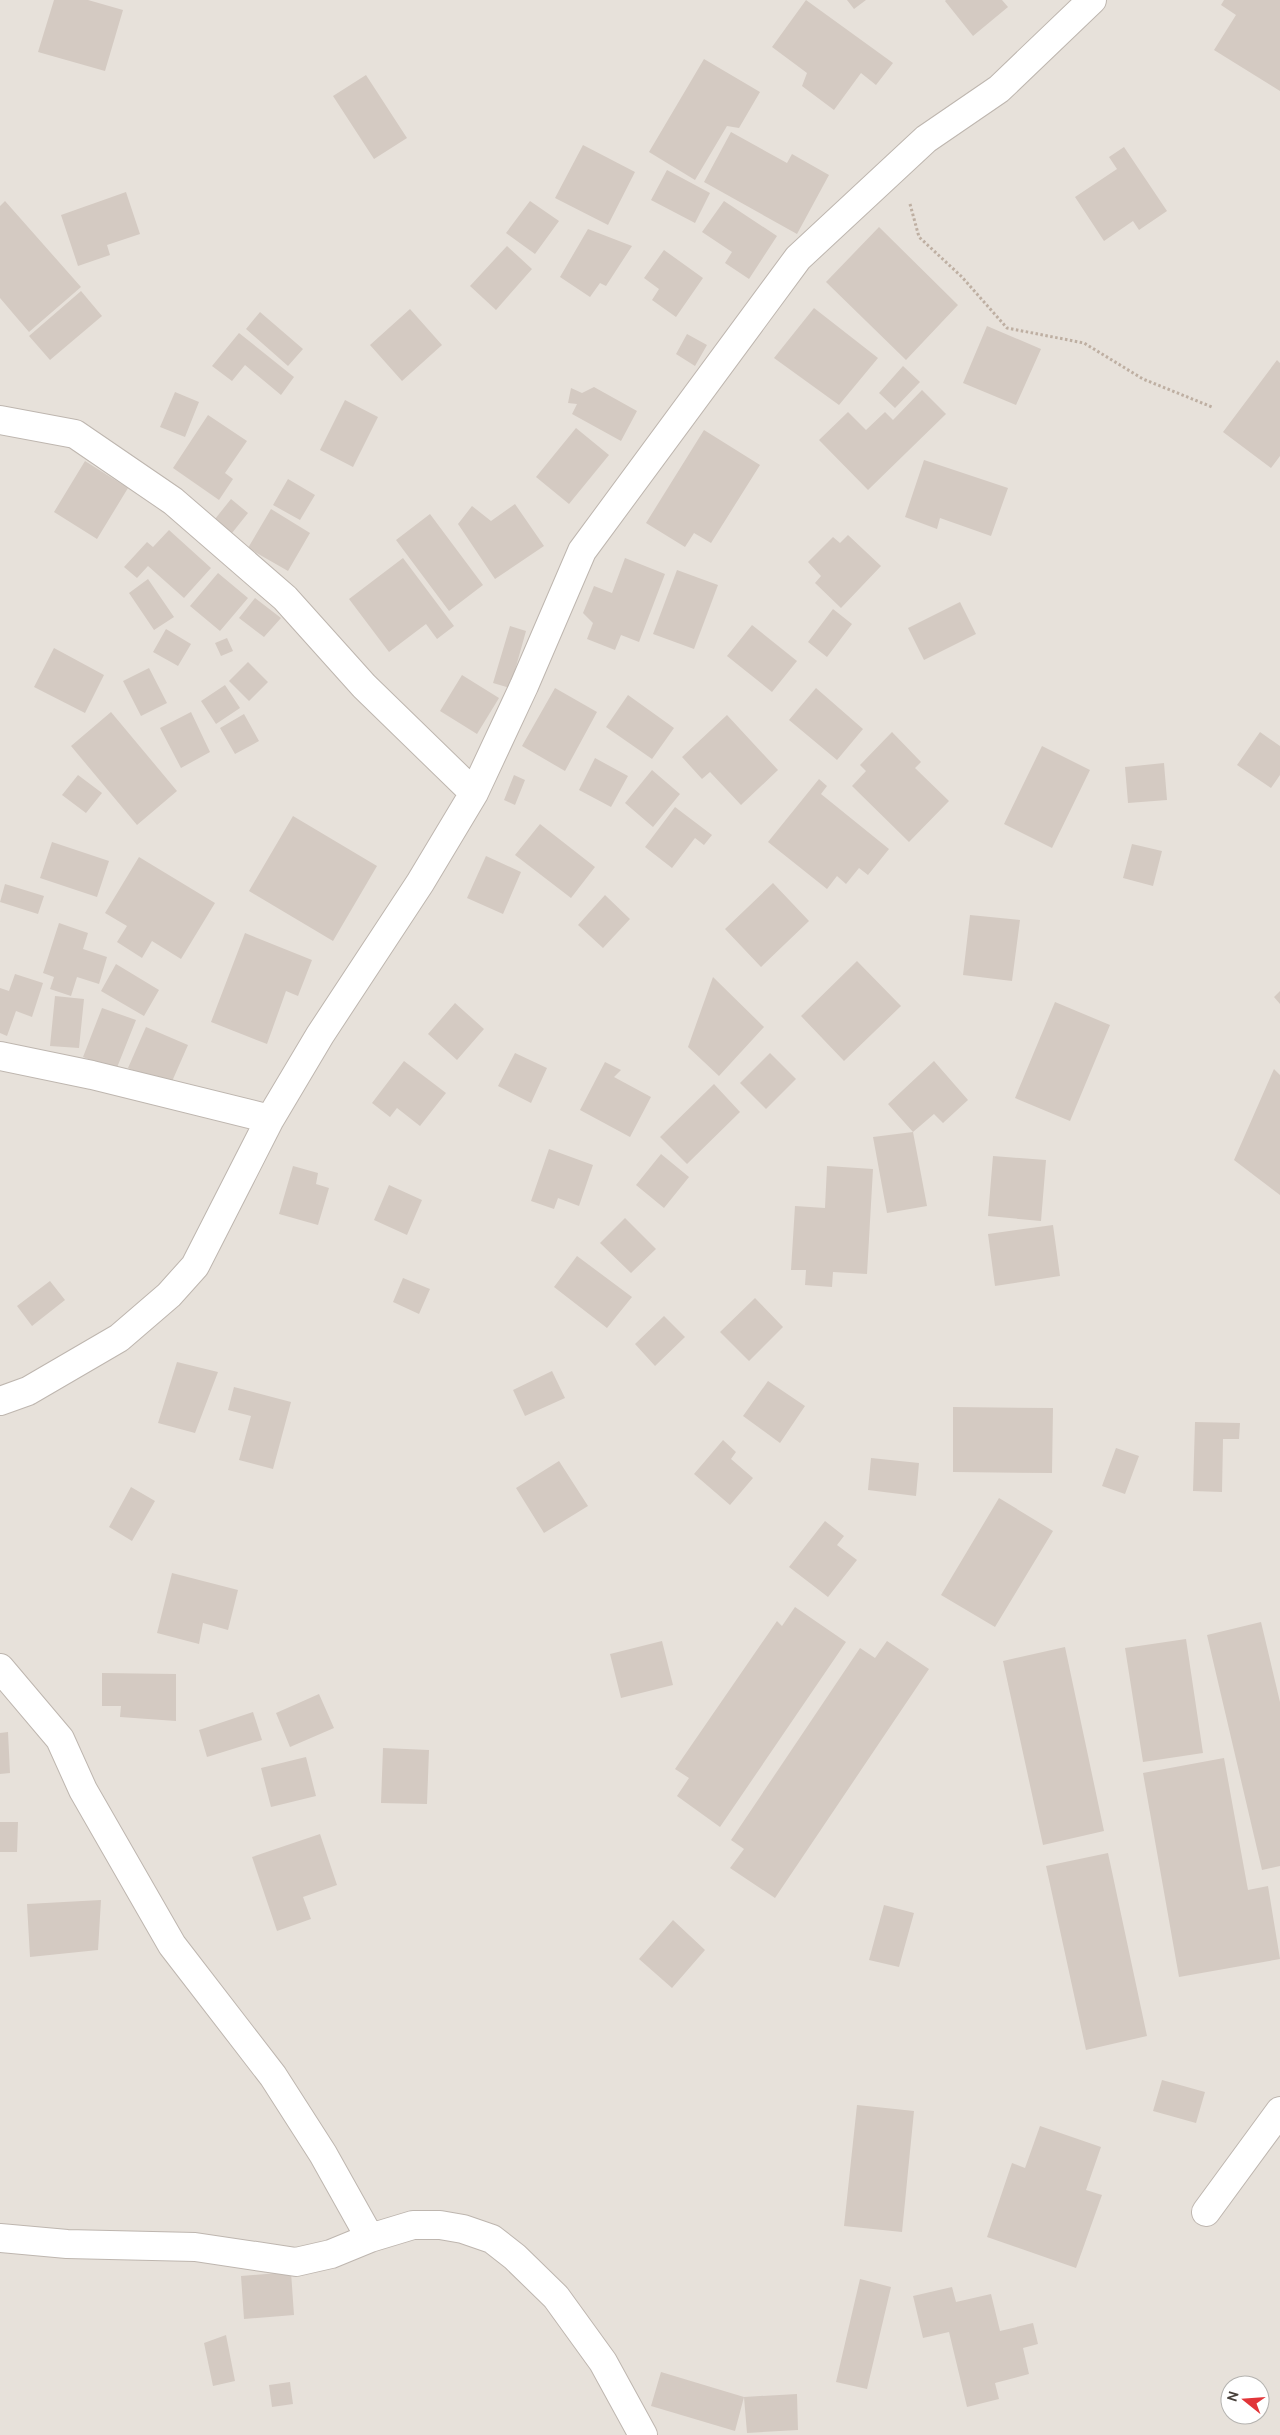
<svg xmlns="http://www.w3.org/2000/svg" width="1280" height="2435" viewBox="0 0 1280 2435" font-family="Cabin,sans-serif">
<rect width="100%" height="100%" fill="#f4f0eb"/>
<!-- residential -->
<path fill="#e7e1da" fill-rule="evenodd" d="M0,0H1280V2435H0ZM1230,2385H1260V2415H1230Z"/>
<!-- building -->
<path fill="#d4cac2" d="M54,0H88L123,10L105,71L38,52Z
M806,0L893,63L876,85L861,73L834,110L802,86L807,73L772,47Z
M847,0H866L854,9Z
M946,0H1002L1008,7L973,36L945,1Z
M1224,0H1280V91L1214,50L1236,15L1221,5Z
M704,59L760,92L739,128L727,126L695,180L649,152Z
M366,75L407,138L374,159L333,96Z
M731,132L787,163L792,154L829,175L797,234L704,182Z
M583,145L635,172L608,225L555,198Z
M1124,147L1167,211L1139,230L1133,221L1104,241L1075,197L1117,169L1109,157Z
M667,170L710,193L695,223L651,200Z
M126,192L140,234L107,245L110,255L78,266L61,215Z
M5,201L81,287L29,332L0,298V206Z
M530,201L559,221L535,254L506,233Z
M724,201L777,236L749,279L725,263L732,252L702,232Z
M879,227L958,305L906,360L826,282Z
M588,229L632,246L606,286L600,283L590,297L560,277Z
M507,246L532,269L496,310L470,286Z
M664,250L703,278L676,317L652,300L659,289L644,278Z
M81,291L102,316L50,360L29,336Z
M814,308L878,358L839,405L774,358Z
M410,309L442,345L402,381L370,345Z
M260,312L303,349L288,366L246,329Z
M987,326L1041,349L1016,405L963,383Z
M239,333L294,377L281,395L245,365L232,381L212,366Z
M687,334L707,345L695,366L676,354Z
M1277,360L1280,363V456L1271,468L1223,432Z
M903,366L920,382L895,408L879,393Z
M594,387L637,411L621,441L572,414L577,404L568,403L571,388L582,393Z
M922,390L946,414L868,490L819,440L848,412L866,430L885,412L893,420Z
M175,392L199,402L185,437L160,427Z
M345,400L378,417L353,467L320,450Z
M208,415L247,441L225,473L233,479L219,500L173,468Z
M576,428L609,455L569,504L536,477Z
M704,430L760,465L711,543L694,533L685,547L646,523Z
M924,460L1008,488L991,536L940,518L937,529L905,517Z
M85,461L128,488L97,539L54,512Z
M288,479L315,495L300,520L273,505Z
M231,499L248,513L232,533L215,519Z
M515,504L544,546L495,579L458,524L472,506L491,521Z
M271,509L310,533L288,571L248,548Z
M430,514L483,585L449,611L396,540Z
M169,530L211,568L184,598L148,566L137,578L124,567L147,542L153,547Z
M848,535L881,566L841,608L815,583L821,576L808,562L833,537L840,543Z
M403,558L454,626L437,639L426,624L389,652L349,599Z
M625,558L665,574L639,642L621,635L615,650L587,639L593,623L583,613L594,586L612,593Z
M677,570L718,585L694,649L653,634Z
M218,573L248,598L220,631L190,606Z
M148,579L174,617L154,630L129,593Z
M255,598L281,618L264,637L239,618Z
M960,602L976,634L924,660L908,628Z
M833,609L852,624L827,657L808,642Z
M752,625L797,661L772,692L727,656Z
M510,626L526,631L510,688L493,683Z
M166,629L191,644L178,666L153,652Z
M227,638L233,651L221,656L215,643Z
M54,648L104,675L85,713L34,687Z
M248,662L268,682L249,701L229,681Z
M149,668L167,703L141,716L123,681Z
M462,675L499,698L477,734L440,711Z
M225,685L240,708L216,724L201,701Z
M555,688L597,712L565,771L522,746Z
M816,688L863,729L837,760L789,720Z
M628,695L674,728L652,759L606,727Z
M111,712L177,791L137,825L71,746Z
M191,712L210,752L181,768L160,728Z
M244,714L259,741L235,754L220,728Z
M727,715L778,770L741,805L710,772L702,779L682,757Z
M892,732L921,762L915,768L949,801L909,842L852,786L866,771L860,765Z
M1260,732L1280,746V775L1271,788L1237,765Z
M1042,746L1090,770L1052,848L1004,824Z
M595,758L628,776L611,807L579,790Z
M1164,763L1167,800L1128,803L1125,767Z
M652,770L680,794L653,827L625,803Z
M78,775L102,793L86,813L62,795Z
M514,775L525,780L515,805L504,800Z
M819,779L827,786L821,794L889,849L868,875L859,868L846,884L837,876L827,889L768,842Z
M675,807L712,835L704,845L695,838L672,868L645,847Z
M293,816L377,866L333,941L249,891Z
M540,824L595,867L571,898L515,855Z
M52,842L109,861L97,897L40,878Z
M1132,844L1162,851L1153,886L1123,878Z
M486,856L521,872L503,914L467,898Z
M139,857L215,903L181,959L152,941L142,958L117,942L127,926L105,913Z
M773,883L809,921L761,967L725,929Z
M5,884L44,896L38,914L0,902Z
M605,895L630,919L603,948L578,925Z
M970,915L1020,920L1012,981L963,975Z
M59,923L88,933L83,949L107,957L99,984L77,977L71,996L50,989L54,977L43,973Z
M245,933L312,960L298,996L286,991L267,1044L211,1022Z
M857,961L901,1006L844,1061L801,1016Z
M116,964L159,990L144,1016L101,991Z
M15,974L43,983L32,1017L16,1011L7,1036L0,1033V988L9,991Z
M713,977L764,1027L719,1076L688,1047Z
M1280,991V1004L1274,997Z
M55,996L84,999L79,1048L50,1046Z
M1055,1002L1110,1025L1070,1121L1015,1098Z
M455,1003L484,1029L457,1060L428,1034Z
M102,1008L136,1020L116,1070L83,1057Z
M146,1027L188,1045L170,1086L128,1068Z
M515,1053L547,1068L531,1103L498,1086Z
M770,1053L796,1079L766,1109L740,1083Z
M404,1061L446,1093L420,1126L397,1108L390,1117L372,1103Z
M934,1061L968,1100L943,1123L934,1114L913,1132L927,1206L887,1213L873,1137L913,1132L888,1104Z
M605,1062L621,1070L614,1077L651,1097L630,1137L580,1110Z
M1274,1069L1280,1075V1195L1234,1160Z
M714,1084L740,1112L687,1164L660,1137Z
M549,1149L593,1165L579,1206L558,1198L554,1209L531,1201Z
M661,1154L689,1177L664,1208L636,1185Z
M993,1156L1046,1160L1041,1221L988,1216Z
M293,1166L318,1173L316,1184L329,1188L318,1225L279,1214Z
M827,1166L873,1169L867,1274L833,1272L832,1287L805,1285L806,1270H791L795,1206L825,1208Z
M389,1185L422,1200L407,1235L374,1220Z
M625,1218L656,1249L631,1273L600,1243Z
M1053,1225L1060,1276L995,1286L988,1234Z
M577,1256L632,1297L607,1328L554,1287Z
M403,1278L430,1289L419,1314L393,1302Z
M50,1281L65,1300L32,1326L17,1306Z
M755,1298L783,1327L749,1361L720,1332Z
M664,1316L685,1337L655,1366L635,1344Z
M177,1362L218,1372L195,1433L158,1423Z
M552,1371L565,1398L525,1416L513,1390Z
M768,1381L805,1406L780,1443L743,1416Z
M234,1387L291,1402L273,1469L239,1460L251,1416L228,1410Z
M953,1407L1053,1408L1052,1473L953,1472Z
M1195,1422L1240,1423L1239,1439H1223L1222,1492L1193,1491Z
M723,1440L736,1452L731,1459L753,1478L730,1505L694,1474Z
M1116,1448L1139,1456L1125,1494L1102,1486Z
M871,1458L919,1463L916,1496L868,1490Z
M559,1461L588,1506L544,1533L516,1488Z
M131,1487L155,1501L132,1541L109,1527Z
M999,1498L1053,1531L995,1627L941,1595Z
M825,1521L844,1536L837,1545L857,1560L828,1597L789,1567Z
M172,1573L238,1590L228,1630L203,1623L199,1644L157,1633Z
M795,1607L846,1642L720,1827L677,1796L689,1778L675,1769L777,1621L782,1626Z
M1261,1622L1280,1702V1866L1262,1870L1207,1635Z
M1186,1639L1203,1753L1143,1762L1125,1648Z
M662,1641L673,1685L621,1698L610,1654Z
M887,1641L929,1669L775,1898L730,1868L744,1849L731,1840L860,1648L875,1658Z
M1065,1647L1104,1831L1043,1845L1003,1661Z
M102,1673L176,1674V1721L120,1717L121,1706H102Z
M319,1694L334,1728L290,1747L276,1713Z
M253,1712L262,1740L207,1757L199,1730Z
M8,1732L10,1773L0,1774V1733Z
M383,1748L429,1750L427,1804L381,1803Z
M306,1757L316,1796L271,1807L261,1768Z
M1224,1758L1248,1890L1268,1886L1280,1959L1179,1977L1143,1773Z
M0,1822H18L17,1852H0Z
M320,1834L337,1885L303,1897L311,1919L277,1931L252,1857Z
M1108,1853L1147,2036L1086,2050L1046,1866Z
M101,1900L98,1950L30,1957L27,1904Z
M884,1905L914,1913L899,1967L869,1960Z
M673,1920L705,1950L672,1988L639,1959Z
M1162,2080L1205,2092L1196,2123L1153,2111Z
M857,2105L914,2111L902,2232L844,2226Z
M1040,2126L1101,2147L1086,2190L1102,2195L1076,2268L987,2237L1012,2163L1025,2168Z
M291,2272L294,2315L244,2319L241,2276Z
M860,2279L891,2287L867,2389L836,2382Z
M952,2287L956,2302L991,2294L1000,2331L1033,2323L1038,2344L1023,2348L1029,2374L995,2383L999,2399L967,2407L949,2332L923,2338L913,2296Z
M226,2335L235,2381L213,2386L204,2343Z
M661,2372L744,2397L797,2394L798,2430L747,2433L744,2397L735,2431L651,2406Z
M290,2382L293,2404L272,2407L269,2385Z"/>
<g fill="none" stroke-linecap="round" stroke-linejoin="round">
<!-- minor casing -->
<g stroke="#beb6af" stroke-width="30">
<path id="minor" d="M0,420L75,434L173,501L285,598L364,686L474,793
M0,1056L92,1075L270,1119
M0,1401L28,1391L119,1338L169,1295L195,1266L270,1119L320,1035L420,883L474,793L524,686L582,551L798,258L926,139L999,89L1092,0
M0,1668L60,1739L83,1790L172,1945L273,2076L323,2154L370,2238
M1206,2212L1280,2111
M0,2238L67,2244L195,2247L296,2262L331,2254L370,2238L413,2225H440L463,2229L492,2239L515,2257L556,2297L603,2362L643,2435"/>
</g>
<!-- path -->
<path stroke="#beafa2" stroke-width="3" stroke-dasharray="2.5 2.5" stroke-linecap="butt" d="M910,204L919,237L962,277L1007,328L1084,343L1143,379L1212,407"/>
<!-- minor -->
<use href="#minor" stroke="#fff" stroke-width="28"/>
</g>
<!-- north arrow -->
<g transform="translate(1245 2400) rotate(287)"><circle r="24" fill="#ffffff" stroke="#b5b3b0"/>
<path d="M0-4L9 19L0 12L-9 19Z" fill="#e13539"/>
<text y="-8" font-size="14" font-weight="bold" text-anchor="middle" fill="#47403a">N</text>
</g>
</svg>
